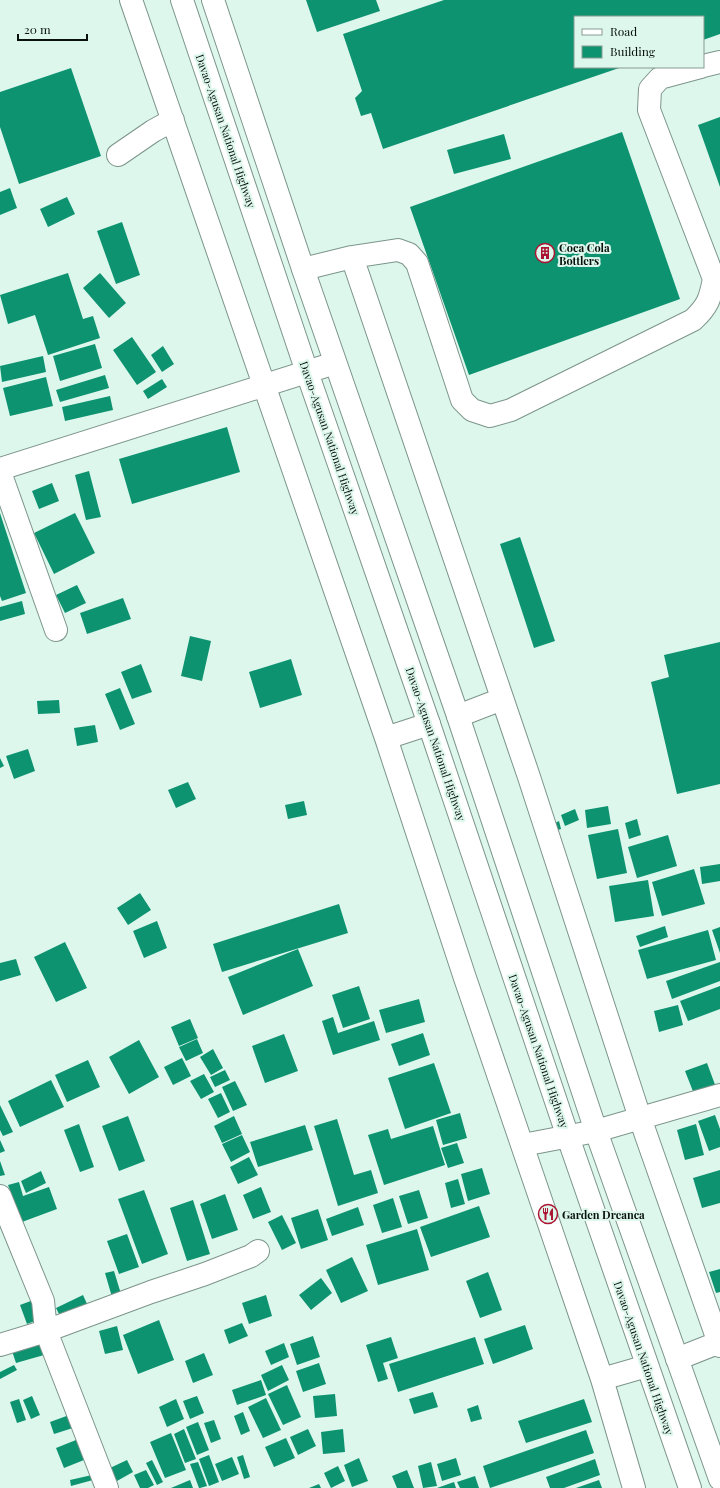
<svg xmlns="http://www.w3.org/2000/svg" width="720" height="1488" viewBox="0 0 720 1488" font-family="'Playfair Display',serif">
<rect width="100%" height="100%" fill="#ddf7ec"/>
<!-- building -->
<path fill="#0e9371" d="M306,0H376L380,11L317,32Z
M444,0H720V34L703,40V17H575V67H622L383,149L371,113L361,116L355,98L362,91L343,34Z
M71,68L101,156L19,184L0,127V92Z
M720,117V187L698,125Z
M622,132L680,299L469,375L410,207Z
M504,134L511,159L454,174L447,150Z
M10,188L17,208L0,215V192Z
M67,197L75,214L48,227L40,209Z
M122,222L140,275L116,284L97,231Z
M68,273L83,319L93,316L100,338L48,355L35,315L8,324L0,295Z
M100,273L126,303L109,318L83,288Z
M132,337L156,372L137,385L113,350Z
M95,344L102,368L60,381L53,356Z
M163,346L174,364L162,372L151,355Z
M43,356L46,372L2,382L0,366Z
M105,375L109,388L60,402L56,390Z
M46,377L53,406L10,416L3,388Z
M162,379L167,387L148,399L143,391Z
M110,396L113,410L65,421L62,407Z
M227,427L240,472L132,504L119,459Z
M89,471L101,517L86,520L75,475Z
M52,483L59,501L39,509L32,491Z
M0,513L26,593L2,601L0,596Z
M75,513L95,553L54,574L34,533Z
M520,537L555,641L534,648L500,544Z
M77,585L86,603L65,613L56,595Z
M123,598L131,619L87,634L80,613Z
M22,601L25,614L0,621V607Z
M190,636L211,641L202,681L181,676Z
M720,642V784L677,794L651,682L669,677L664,655Z
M291,659L302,695L260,708L249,672Z
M141,664L152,692L132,699L121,672Z
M120,688L135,724L120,730L105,694Z
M59,700L60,713L38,714L37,701Z
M95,725L98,742L77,746L74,728Z
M28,749L35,771L14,779L6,756Z
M0,758L4,766L0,768Z
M188,782L196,799L176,808L168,790Z
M304,801L307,815L288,819L285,805Z
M608,806L611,824L587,828L585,810Z
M575,809L579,820L565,826L561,815Z
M637,819L641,835L629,839L625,823Z
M559,821L561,829L558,830L555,823Z
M618,829L627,873L597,879L588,835Z
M668,835L677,866L637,878L628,847Z
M720,864V881L702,884L700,867Z
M694,869L705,904L662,916L652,882Z
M648,880L654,916L615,922L609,886Z
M140,893L151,910L128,925L117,908Z
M339,904L348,933L222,972L213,944Z
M157,921L167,948L144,958L133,931Z
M665,926L668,937L640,947L636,936Z
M720,927V953L712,930Z
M708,930L716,960L647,979L638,950Z
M65,942L87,988L56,1002L34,957Z
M298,949L313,986L243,1015L228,977Z
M16,959L21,975L0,981V963Z
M720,962V981L672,999L666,981Z
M359,986L370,1019L343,1028L332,995Z
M720,986V1009L688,1021L680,1001Z
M419,999L425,1022L386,1033L379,1010Z
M678,1005L683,1025L659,1032L654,1011Z
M333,1017L338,1033L374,1021L380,1040L333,1055L322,1021Z
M190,1019L198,1038L179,1046L171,1027Z
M423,1033L430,1055L399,1066L391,1044Z
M284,1034L298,1071L265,1083L252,1046Z
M197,1039L203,1053L186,1061L179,1047Z
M139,1040L159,1077L129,1094L109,1057Z
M213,1049L223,1068L211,1075L200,1057Z
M182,1058L191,1076L173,1085L164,1067Z
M88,1060L100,1087L67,1102L55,1075Z
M434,1063L451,1113L405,1129L388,1078Z
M707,1063L717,1090L696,1099L685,1071Z
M225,1070L230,1080L215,1087L210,1077Z
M204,1074L214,1092L201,1099L190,1081Z
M51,1080L64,1107L20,1127L8,1101Z
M235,1081L247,1105L233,1111L222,1087Z
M221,1093L230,1112L218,1118L208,1099Z
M0,1105L13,1132L3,1136L0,1130Z
M460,1113L467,1138L443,1145L436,1120Z
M715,1115L720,1129V1147L709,1151L698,1121Z
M128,1116L145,1161L119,1171L102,1126Z
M234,1116L242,1134L222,1143L214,1126Z
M337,1119L354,1175L371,1170L378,1193L338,1206L314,1126Z
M79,1124L94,1167L80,1172L64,1130Z
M696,1124L704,1155L685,1160L677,1130Z
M305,1125L313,1150L258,1167L250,1142Z
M433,1126L445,1165L384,1185L368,1135L388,1129L391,1139Z
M242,1135L250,1152L231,1162L222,1144Z
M0,1140L5,1151L0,1153Z
M457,1143L464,1163L448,1168L441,1148Z
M249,1157L258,1175L238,1184L230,1167Z
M0,1161L5,1175L0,1176Z
M482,1168L490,1194L468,1201L461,1174Z
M720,1170V1203L702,1208L693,1178Z
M41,1171L46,1183L26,1193L21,1181Z
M458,1179L465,1204L451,1208L445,1183Z
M19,1182L23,1196L49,1187L57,1209L22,1222L8,1185Z
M261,1187L271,1212L253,1219L243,1195Z
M144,1190L168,1254L142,1264L118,1199Z
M419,1190L428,1218L408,1224L399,1196Z
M225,1194L238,1230L212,1239L200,1204Z
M393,1198L402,1227L382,1233L373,1205Z
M193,1200L210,1254L187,1261L170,1208Z
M479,1206L490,1237L431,1257L420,1227Z
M358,1207L364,1225L332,1236L326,1219Z
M318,1209L328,1240L301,1249L291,1218Z
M282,1215L296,1243L282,1250L268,1222Z
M417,1229L429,1270L378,1285L366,1245Z
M127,1234L139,1267L119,1274L107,1241Z
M352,1257L368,1291L341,1303L326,1270Z
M720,1269V1292L716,1293L709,1272Z
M114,1271L121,1294L112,1297L105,1273Z
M488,1272L502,1310L480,1318L466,1281Z
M321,1278L332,1293L311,1310L299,1295Z
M83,1295L88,1306L61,1318L56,1308Z
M266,1295L272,1316L249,1324L242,1303Z
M36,1299L43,1318L27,1324L20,1305Z
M159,1320L174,1360L138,1374L123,1335Z
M242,1323L248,1336L229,1344L224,1330Z
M525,1325L533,1349L493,1364L484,1339Z
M117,1326L123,1350L105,1354L99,1331Z
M313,1336L320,1357L297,1365L290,1344Z
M391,1337L398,1358L383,1363L388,1379L378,1382L366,1345Z
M475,1337L484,1364L398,1392L389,1364Z
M39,1339L44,1355L16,1363L11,1348Z
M284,1343L289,1357L271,1365L265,1351Z
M204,1353L213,1375L193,1383L185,1361Z
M319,1363L326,1384L303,1392L296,1371Z
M14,1365L17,1370L0,1379V1372Z
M282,1365L289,1380L268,1391L261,1375Z
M261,1380L266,1395L237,1405L232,1390Z
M287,1385L301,1417L283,1425L268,1394Z
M433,1392L438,1407L414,1414L409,1399Z
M335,1394L337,1416L315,1418L313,1396Z
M32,1396L40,1415L31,1419L23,1400Z
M197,1396L204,1413L190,1419L183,1401Z
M266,1398L281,1430L263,1438L248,1407Z
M19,1399L26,1420L17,1423L10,1402Z
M176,1399L184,1419L167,1427L159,1407Z
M584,1399L592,1422L526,1443L518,1421Z
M478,1405L482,1419L471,1422L467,1409Z
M243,1412L250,1431L241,1435L234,1416Z
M72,1414L76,1427L54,1434L50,1422Z
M214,1420L221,1439L211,1443L204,1423Z
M198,1422L209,1450L197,1455L186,1427Z
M184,1429L196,1459L185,1463L174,1434Z
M308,1429L316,1446L298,1455L290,1437Z
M343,1429L345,1452L323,1454L321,1432Z
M586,1430L594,1453L490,1488L483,1466Z
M171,1433L186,1470L165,1478L150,1442Z
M286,1438L295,1458L274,1467L265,1447Z
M76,1440L84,1460L64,1468L56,1448Z
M209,1455L219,1482L209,1486L199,1459Z
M243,1455L250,1477L244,1479L237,1457Z
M232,1457L239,1474L222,1481L215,1464Z
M359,1458L368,1481L352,1487L344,1465Z
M456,1458L461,1475L442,1481L437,1464Z
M595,1459L600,1475L564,1488H550L546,1477Z
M127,1460L133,1472L117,1481L110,1468Z
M152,1460L163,1482L157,1485L146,1463Z
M198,1462L207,1486L200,1488H199L190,1464Z
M431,1462L437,1486L423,1488L418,1466Z
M338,1466L345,1481L331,1488L324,1473Z
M146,1470L154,1485L148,1488H140L134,1475Z
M407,1470L414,1488H397L392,1476Z
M92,1475L93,1480L71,1486L70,1480Z
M475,1476L479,1488H460L457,1482Z
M190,1480L193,1488H171Z
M599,1480L602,1488H576Z
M454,1482L456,1488H437Z
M319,1484L321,1488H309Z"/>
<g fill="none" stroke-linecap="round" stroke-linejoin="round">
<!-- minor casing -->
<g stroke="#7d958b" stroke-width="24">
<path id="minor" d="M131,0L386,738L465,978L602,1379L634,1488
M703,66L720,62
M118,155L153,131L173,120
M352,257L529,777L640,1118L720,1346
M303,269L352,257L398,250L409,254L417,263L462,400L472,410L490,416L511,410L693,320C708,306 710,299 714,279L649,110L650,89L660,78L701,67
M0,469L335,363
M0,472L56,630
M458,716L502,699
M386,738L429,724
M523,1145L596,1131L720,1095
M0,1196L43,1301L46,1331L107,1488
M0,1345L46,1331L151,1292L205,1274L251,1256L258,1251
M677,1359L720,1342
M602,1379L647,1366"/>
</g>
<!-- highway casing -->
<g stroke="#7d958b" stroke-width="24">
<path id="highway" d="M182,0L307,372L429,724L568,1137L690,1488
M213,0L303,269L458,716L596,1131L720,1479"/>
</g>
<!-- minor -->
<use href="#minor" stroke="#fff" stroke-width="22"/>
<!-- highway -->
<use href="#highway" stroke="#fff" stroke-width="22"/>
</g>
<!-- icons -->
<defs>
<g id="building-ring" transform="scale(1)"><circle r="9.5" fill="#ddf7ec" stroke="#ab1532" stroke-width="1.5"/><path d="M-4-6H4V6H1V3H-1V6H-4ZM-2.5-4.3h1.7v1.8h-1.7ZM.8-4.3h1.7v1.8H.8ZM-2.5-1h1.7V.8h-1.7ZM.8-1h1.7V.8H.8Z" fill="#ab1532"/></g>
<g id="restaurant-ring" transform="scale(1)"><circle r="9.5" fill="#ddf7ec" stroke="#ab1532" stroke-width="1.5"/><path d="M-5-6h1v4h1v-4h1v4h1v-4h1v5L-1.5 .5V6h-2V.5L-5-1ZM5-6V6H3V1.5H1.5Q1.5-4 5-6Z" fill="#ab1532"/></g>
</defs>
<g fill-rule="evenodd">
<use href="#building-ring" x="545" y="253"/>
<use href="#restaurant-ring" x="548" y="1214"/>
</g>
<g text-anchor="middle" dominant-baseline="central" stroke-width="4" stroke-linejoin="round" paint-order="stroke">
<!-- street labels -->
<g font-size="11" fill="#08110d" stroke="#ddf7ec">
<text transform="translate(226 131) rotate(71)">Davao-Agusan National Highway</text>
<text transform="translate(330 438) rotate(71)">Davao-Agusan National Highway</text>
<text transform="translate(436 744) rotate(71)">Davao-Agusan National Highway</text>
<text transform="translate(539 1051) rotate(71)">Davao-Agusan National Highway</text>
<text transform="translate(644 1358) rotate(71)">Davao-Agusan National Highway</text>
</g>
<!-- poi labels -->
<g font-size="11" font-weight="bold" fill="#08110d" stroke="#ddf7ec" text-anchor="start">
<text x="559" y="247">Coca Cola<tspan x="559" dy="13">Bottlers</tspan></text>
<text x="562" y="1214">Garden Dreanca</text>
</g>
</g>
<!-- legend -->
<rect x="574" y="16" width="130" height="52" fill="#ddf7ec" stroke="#889b93"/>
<rect x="582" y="29" width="20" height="6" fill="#ffffff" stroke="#889b93"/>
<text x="610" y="36" font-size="12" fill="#08110d">Road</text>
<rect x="582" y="46" width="20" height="12" fill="#0e9371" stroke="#889b93"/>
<text x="610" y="56" font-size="12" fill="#08110d">Building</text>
<!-- scale -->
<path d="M18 34v6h69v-6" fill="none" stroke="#08110d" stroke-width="2"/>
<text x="24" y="34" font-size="12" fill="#08110d" stroke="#ddf7ec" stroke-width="3" paint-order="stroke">20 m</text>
</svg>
